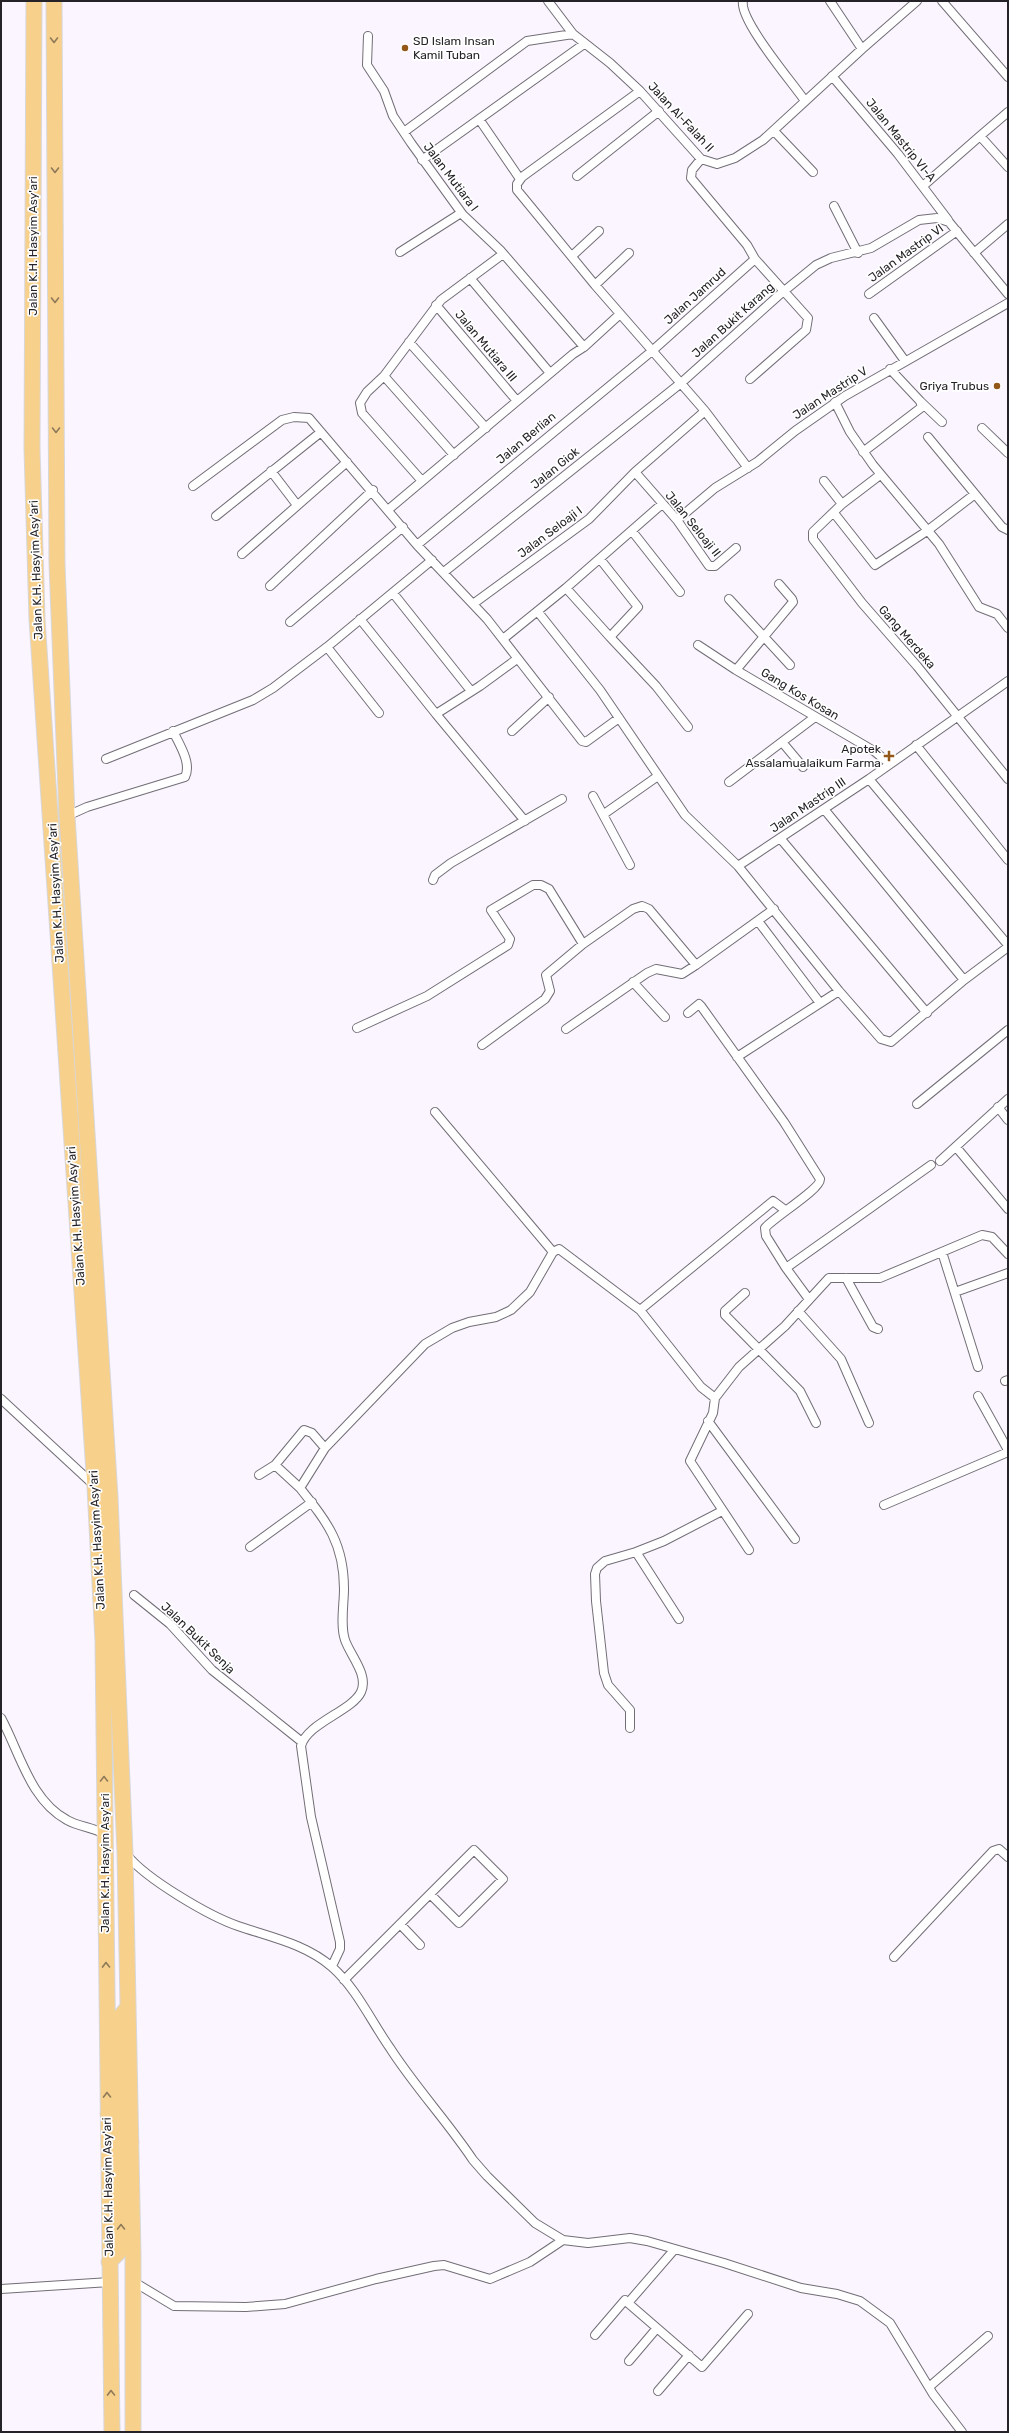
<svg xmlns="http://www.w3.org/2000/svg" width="1009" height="2433" viewBox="0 0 1009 2433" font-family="Rubik,sans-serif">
<rect width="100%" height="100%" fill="#faf5ff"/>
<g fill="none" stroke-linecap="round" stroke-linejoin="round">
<!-- street casing -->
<g stroke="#736e76" stroke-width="10">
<path id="street" d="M548,1L573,34L610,63L640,91L701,159L717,164L735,158L763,140L862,49L917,1
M743,1C739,20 792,82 805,101
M830,1L862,49
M942,1L1008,77
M368,36L367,65L384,91L393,116L411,143L463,215L501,251L584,347
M832,76L898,154L948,220
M479,119L520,179
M774,131L813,172
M404,132L527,41L573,34
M980,136L1008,112
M701,159L692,170L691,178L747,245L755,259L808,318L806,330L750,379
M422,160L584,44
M577,176L659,111
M923,186L980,136L1008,167
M834,206L858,253
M400,252L461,213
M974,253L1008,224
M572,256L599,231
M470,278L550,373
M595,285L629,253
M869,294L957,231
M436,305L517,401
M874,318L905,361
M409,342L486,428
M384,376L454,455
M920,401L942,422
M835,402L850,432L873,465L939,544L979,607L997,614L1008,628
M705,411L748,468
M982,428L1008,453
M928,437L975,494
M863,452L922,407L920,401L890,369
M271,471L297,505
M635,472L677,520L709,566H715L736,548
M880,475L842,504L813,532V539L862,603L917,666L1008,779
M422,481L362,413L360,403L367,392L384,376L441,300L503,254
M824,481L842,504
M193,486L282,420L294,417L309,418L417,545L487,619L582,741L586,742L619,718
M389,509L573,354L584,347L620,314
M834,513L875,565L927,531L975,494L1002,527L1008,530
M216,516L321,432
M677,520L715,488L757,462L795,431L845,396L1008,303
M632,531L680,592
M417,545L652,351L755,259
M242,554L347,462
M600,559L638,607L610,637L656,686L688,727
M444,572L681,383L778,296L816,265L831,258L871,248L919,220L937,218L949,222L1008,294
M270,586L373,490
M566,588L610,637
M393,593L471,691
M729,599L790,665
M473,604L589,519L635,472L705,411L595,285L517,190V184L522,177L640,91
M538,612L600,690L685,815L738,866L839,991L881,1039L891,1042L964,980L1008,947
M360,619L436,714L480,686L517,659
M290,622L403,527
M503,639L566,588L662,504
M698,645L736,670L874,751L890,764
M327,647L379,713
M736,670L793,602L792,599L779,584
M436,714L525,821
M512,731L549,697
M782,742L803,767
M916,745L1008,860
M106,759L253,700L273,688L327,647L432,560
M869,779L1008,945
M729,782L815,717
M593,796L630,865
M824,809L964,980
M604,814L658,776
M67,816L87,807L185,777C192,763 179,744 173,731
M780,838L927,1013
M738,866L869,779L1008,681
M433,880L435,875L451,863L562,799
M758,921L820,1003
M633,982L665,1017
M688,1013L699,1004L701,1006L784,1122L820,1179C821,1189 774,1217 765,1228L766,1236L786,1268
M357,1028L427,996L508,945L510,939L491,910L533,885H541L549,889L583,944L633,909L642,906L649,909L696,965L774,909
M566,1029L647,973L656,969L682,974L696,965
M482,1045L545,999L550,991L546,975L583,944
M737,1057L839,991
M917,1104L1008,1030
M998,1107L1008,1120
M435,1112L553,1252
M956,1147L1008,1209
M940,1161L1008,1099
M942,1252L978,1367
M846,1278L873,1327L878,1329
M955,1292L1008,1273
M745,1293L725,1311V1315L800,1391L816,1423
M808,1298L786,1268L931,1165
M640,1310L773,1201L785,1210
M798,1311L841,1359L869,1423
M1005,1381L1008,1380
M978,1396L1008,1450
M715,1398L713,1413L690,1461L749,1550
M1,1399L95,1486
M708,1421L795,1539
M275,1465L300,1488
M259,1475L275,1465L304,1430L312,1433L325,1448
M884,1505L1008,1452
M250,1547L312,1502
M636,1552L679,1619
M134,1595L170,1624L212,1670L302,1742
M1,1718C20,1753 30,1800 67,1820C79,1827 93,1827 104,1834
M630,1728V1710L608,1685L604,1673L596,1601L595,1574L597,1568L605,1561L636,1552L664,1541L722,1511
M127,1855C146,1879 209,1916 238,1926C270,1937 306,1944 332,1967C357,1989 371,2021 390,2048C415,2087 447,2121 473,2160L487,2176L535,2223L563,2240L588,2243L630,2238L647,2241L724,2263L801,2288L837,2294L860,2301L890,2323L933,2394L962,2432
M400,1924L420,1945
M894,1957L993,1851L999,1849L1008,1857
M332,1966L340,1949V1942L311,1817L301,1746C307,1723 352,1711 361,1692C369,1675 350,1655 345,1640C340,1625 344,1604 344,1589C344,1543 327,1522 300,1488L325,1448L425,1344L452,1328L469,1322L496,1317L511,1310L530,1292L553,1252L559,1249L640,1310L701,1387L715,1398L739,1367L785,1326L829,1278H880L982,1235L992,1237L1008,1254
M344,1980L474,1850L503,1879L459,1923L430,1894
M674,2250L628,2303L702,2367L748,2314
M134,2282L174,2306L246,2307L285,2304L376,2279L434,2266L444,2265L490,2279L530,2262L563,2240
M1,2289L110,2282
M595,2335L625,2300L628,2303
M629,2361L657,2328
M929,2387L988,2336
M658,2391L689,2355"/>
</g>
<!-- highway casing -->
<g stroke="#d8d7d8" stroke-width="17">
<path id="highway" d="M34,1L32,449L37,619L95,1487L103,1641L112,2432
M54,1L57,564L67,816L110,1497L125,1853L133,2256V2432
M108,2114L112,2121L119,2119L117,2028L120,2017L128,2007
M109,2262L118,2253L121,2245L120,2133L127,2132L131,2142"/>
</g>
<!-- street -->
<use href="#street" stroke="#fff" stroke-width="8"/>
<!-- highway -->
<use href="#highway" stroke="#f7d08b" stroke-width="15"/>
</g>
<!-- one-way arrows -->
<defs><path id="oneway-chevron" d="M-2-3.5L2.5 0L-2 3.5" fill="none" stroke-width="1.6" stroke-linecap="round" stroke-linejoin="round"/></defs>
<g stroke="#8e7a59">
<use href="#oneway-chevron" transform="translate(54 40) rotate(90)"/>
<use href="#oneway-chevron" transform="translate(55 170) rotate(90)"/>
<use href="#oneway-chevron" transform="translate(55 300) rotate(90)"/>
<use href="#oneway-chevron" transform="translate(56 430) rotate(90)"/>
<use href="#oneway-chevron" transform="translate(104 1779) rotate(-90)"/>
<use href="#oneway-chevron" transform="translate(106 1965) rotate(-91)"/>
<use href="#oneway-chevron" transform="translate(107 2095) rotate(-91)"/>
<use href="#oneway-chevron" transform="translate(121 2227) rotate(-91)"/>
<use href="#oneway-chevron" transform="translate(111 2393) rotate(-91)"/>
</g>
<!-- markers -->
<g fill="#935718" stroke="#fff" stroke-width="1.5">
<circle cx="405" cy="48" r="4"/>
<circle cx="997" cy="386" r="4"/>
<path d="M887 750h4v4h4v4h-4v4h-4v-4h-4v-4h4z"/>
</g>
<g text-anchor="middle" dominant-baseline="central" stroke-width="3.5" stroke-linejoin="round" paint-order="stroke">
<!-- poi labels -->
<g font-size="12" fill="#252327" stroke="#fff" text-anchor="end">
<text x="413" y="41" text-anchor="start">SD Islam Insan<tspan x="413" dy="14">Kamil Tuban</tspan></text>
<text x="989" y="386">Griya Trubus</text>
<text x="881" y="749">Apotek<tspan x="881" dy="14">Assalamualaikum Farma</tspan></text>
</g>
<!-- street labels -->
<g font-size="12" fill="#252327" stroke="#fff">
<text transform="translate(681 117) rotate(47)">Jalan Al-Falah II</text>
<text transform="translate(901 140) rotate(51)">Jalan Mastrip VI-A</text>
<text transform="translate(451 177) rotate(53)">Jalan Mutiara I</text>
<text transform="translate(33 246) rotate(-90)">Jalan K.H. Hasyim Asy'ari</text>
<text transform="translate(906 253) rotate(-36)">Jalan Mastrip VI</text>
<text transform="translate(695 296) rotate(-42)">Jalan Jamrud</text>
<text transform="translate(733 320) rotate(-42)">Jalan Bukit Karang</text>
<text transform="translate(486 346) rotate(50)">Jalan Mutiara III</text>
<text transform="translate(830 393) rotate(-33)">Jalan Mastrip V</text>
<text transform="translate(526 438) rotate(-40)">Jalan Berlian</text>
<text transform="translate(555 468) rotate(-39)">Jalan Giok</text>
<text transform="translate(693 524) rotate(51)">Jalan Seloaji II</text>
<text transform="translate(550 532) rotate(-37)">Jalan Seloaji I</text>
<text transform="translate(36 570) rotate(-92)">Jalan K.H. Hasyim Asy'ari</text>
<text transform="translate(907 637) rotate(49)">Gang Merdeka</text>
<text transform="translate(800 694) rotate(31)">Gang Kos Kosan</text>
<text transform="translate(808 805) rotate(-34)">Jalan Mastrip III</text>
<text transform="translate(56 893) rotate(-93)">Jalan K.H. Hasyim Asy'ari</text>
<text transform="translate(76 1216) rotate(-94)">Jalan K.H. Hasyim Asy'ari</text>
<text transform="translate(97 1540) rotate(-93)">Jalan K.H. Hasyim Asy'ari</text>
<text transform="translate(198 1638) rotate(44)">Jalan Bukit Senja</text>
<text transform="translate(105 1863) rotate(-90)">Jalan K.H. Hasyim Asy'ari</text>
<text transform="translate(108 2187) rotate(-91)">Jalan K.H. Hasyim Asy'ari</text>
</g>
</g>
<!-- border -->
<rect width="1009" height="2433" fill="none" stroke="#252327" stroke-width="4"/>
</svg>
